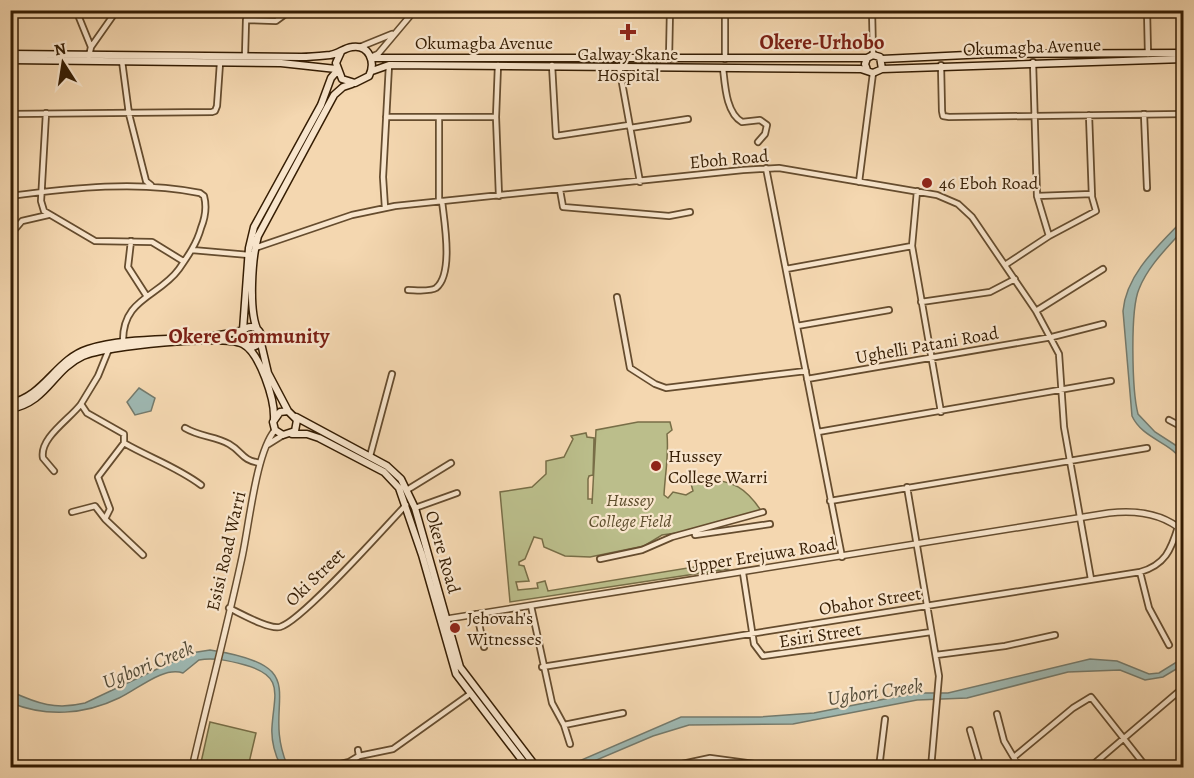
<svg xmlns="http://www.w3.org/2000/svg" width="1194" height="778" viewBox="0 0 1194 778" font-family="Alegreya,serif">
<rect width="100%" height="100%" fill="#f4d7b0"/>
<filter id="stains"><feTurbulence type="fractalNoise" baseFrequency=".00333" numOctaves="4"/><feColorMatrix values="0 0 0 0 .2 0 0 0 0 .09 0 0 0 0 .02 0 0 0 .5 -.17"/></filter>
<radialGradient id="worn" r=".72"><stop offset=".6" stop-color="#630" stop-opacity="0"/><stop offset="1" stop-color="#630" stop-opacity=".3"/></radialGradient>
<!-- green -->
<path fill="#bbbe8b" stroke="#786e47" stroke-width="1.5" d="M638,422H670L672,430L667,434C669,456 665,474 664,495L668,498L673,492L686,495L693,491L690,480L695,475C728,483 741,480 762,512L697,530L662,535L644,546L590,557L565,556L544,547L542,539L534,537L525,559L519,562V565L524,566L529,581L516,582L518,590L538,588L537,583L545,581L548,591L718,563L728,569L510,602L500,492L532,487L546,474V461L564,457L573,439L571,436L586,433L587,437L594,438L593,475L589,476L588,479V499H592V504L596,430Z
M210,722L256,733L248,767H200Z"/>
<!-- water -->
<path fill="#9eb8b2" stroke="#747a6c" stroke-width="1.5" d="M1183,220V230C1167,248 1148,266 1139,289C1130,310 1132,391 1138,414L1155,432L1183,450V463C1173,442 1143,440 1132,416L1123,311C1126,274 1159,245 1183,220Z
M139,388L155,398L151,411L135,415L127,402Z
M210,650C321,667 258,700 288,767H282C275,757 271,740 272,727C274,694 285,676 245,665C230,661 214,657 199,660L183,673C163,666 137,690 119,698C84,715 46,717 11,703L10,691C38,704 56,710 85,703L191,653Z
M1183,658V665L1163,677L1145,680L1120,670L1068,672L967,698L917,700L793,724L689,725L653,736L580,767L563,768L681,717H760L814,713L915,693H948L1090,659L1117,661L1149,674L1159,673Z"/>
<g fill="none" stroke-linecap="round" stroke-linejoin="round">
<!-- minor casing -->
<g stroke="#654c2e" stroke-width="8">
<path id="minor" d="M76,10L91,47
M725,10V59
M872,10L873,55
M1147,10L1148,54
M246,20L276,21L291,10
M89,56L91,47L117,10
M245,56L246,20L249,10
M669,59L670,10
M13,60V114
M122,61L129,114L146,181L151,185
M1033,62L1037,196L1049,236L1096,211L1092,197L1089,115
M498,65L496,117L499,196
M552,65L556,136L629,125
M941,65L942,111L943,116L949,117L1184,114
M619,66L640,182
M723,68C725,85 726,113 742,122L760,120L767,125L765,134L758,142
M46,113L41,201L44,211L95,241L152,242L183,261
M10,114L212,112L215,111L217,106L220,63
M1144,114L1147,188
M386,117H496
M630,128L688,119
M766,168L842,557
M859,182L873,73
M560,190L563,207L669,216L690,212
M917,191L912,246L941,412
M10,196C72,188 138,180 200,193L204,196C207,207 205,218 201,228C197,243 188,256 179,269C159,297 122,298 123,342
M1037,196L1092,194
M439,201V118
M385,208L383,177L389,65
M10,235L22,221L48,215
M131,241L128,267L146,295
M255,248L352,215L395,206L743,170L779,168L937,195L958,204L972,217L1036,311L1059,354L1064,427L1091,579
M192,250L249,255
M1005,265L1049,236
M786,269L912,246
M408,290C415,290 430,292 436,288C454,274 444,220 442,201
M617,297L630,368L655,384L666,388L806,371
M921,302L990,292L1015,279
M1036,311L1103,269
M797,326L889,310
M109,349L98,376L81,404L87,413L124,434V443L98,477L110,509L105,519L143,555
M807,379L1052,337L1103,324
M1169,420L1184,428
M185,428C200,437 215,436 229,444C243,452 241,460 260,463
M818,432L1111,381
M124,443C150,458 177,467 201,485
M370,456L392,374
M54,471L43,458C39,438 70,419 81,404
M907,487L939,676L931,768
M407,490L451,463
M830,501L1147,448
M415,508L457,493
M72,512L95,506L105,519
M695,535L770,524
M600,559L642,550L672,537L763,512
M1140,572L1149,608L1169,645
M743,573L754,644L763,656L931,632
M531,606L552,703L564,725L623,713
M229,608C240,613 269,630 280,627C302,621 386,526 406,505
M477,614L484,647
M936,655L1005,646L1055,635
M542,667L1140,572C1165,565 1171,550 1178,527
M997,714L1004,741L1020,768
M564,725L570,744
M970,730L981,768
M358,750L359,756L393,749L470,694
M1014,757L1073,708L1091,697L1147,768
M10,762L23,768
M324,768L349,762L359,756
M663,768L710,758L784,768
M879,768L885,719
M1089,768L1184,687
M1174,768L1184,759"/>
</g>
<!-- tertiary casing -->
<g stroke="#654c2e" stroke-width="8">
<path id="tertiary" d="M360,47L392,34
M371,57L378,54L415,10
M267,445L283,435
M446,619L1109,513C1135,510 1163,513 1184,532
M192,768C208,699 226,631 241,562C249,529 255,454 275,430"/>
</g>
<!-- secondary casing -->
<g stroke="#351d03" stroke-width="9">
<path id="secondary" d="M10,54L301,57C311,57 320,56 330,55C338,54 344,48 352,47C369,44 376,62 369,76L355,83L342,79L336,63L341,52
M371,58H867
M882,59L988,54L1184,53
M10,60L281,63L336,69
M882,69L1184,59
M372,71L389,65L861,69L873,73L882,69L880,57L873,55L867,58L865,64L867,70
M241 337a10 10 0 1 1 20 0a10 10 0 1 1-20 0Z
M258,331C248,311 252,257 258,236L334,95L343,87L352,84
M260,339L268,373L288,411L297,420L295,431L283,435L275,430L273,422L280,412L288,411
M10,403C44,397 56,359 88,349C139,334 194,344 243,330L249,248L254,227L321,105L331,78L337,71
M10,409C48,402 52,370 83,356C104,346 224,334 243,344C260,353 275,400 274,419
M296,417L387,466L401,479L415,508L460,667L537,768
M292,434H307L319,438L384,472L399,488L422,555L456,674L528,768"/>
</g>
<!-- minor -->
<use href="#minor" stroke="#f8e5cc" stroke-width="4.5"/>
<!-- tertiary -->
<use href="#tertiary" stroke="#f8e5cc" stroke-width="5"/>
<!-- secondary -->
<use href="#secondary" stroke="#f8e5cc" stroke-width="6"/>
</g>
<!-- markers -->
<g fill="#8f2418" stroke="#f8e5cc" stroke-width="2">
<path d="M625 23h6v6h6v6h-6v6h-6v-6h-6v-6h6z"/>
<circle cx="927" cy="183" r="6"/>
<circle cx="656" cy="466" r="6"/>
<circle cx="455" cy="628" r="6"/>
</g>
<g text-anchor="middle" dominant-baseline="central" stroke-width="4.5" stroke-linejoin="round" paint-order="stroke">
<!-- street labels -->
<g font-size="18" fill="#351d03" stroke="#f8e5cc">
<text x="484" y="43">Okumagba Avenue</text>
<text transform="translate(1032 47) rotate(-2)">Okumagba Avenue</text>
<text transform="translate(729 159) rotate(-5)">Eboh Road</text>
<text transform="translate(927 345) rotate(-10)">Ughelli Patani Road</text>
<text transform="translate(226 551) rotate(-77)">Esisi Road Warri</text>
<text transform="translate(443 552) rotate(74)">Okere Road</text>
<text transform="translate(761 555) rotate(-9)">Upper Erejuwa Road</text>
<text transform="translate(315 577) rotate(-44)">Oki Street</text>
<text transform="translate(870 601) rotate(-9)">Obahor Street</text>
<text transform="translate(820 635) rotate(-9)">Esiri Street</text>
</g>
<!-- poi labels -->
<g font-size="18" fill="#351d03" stroke="#f8e5cc" text-anchor="start">
<text x="628" y="54" text-anchor="middle">Galway Skane<tspan x="628" dy="21">Hospital</tspan></text>
<text x="939" y="183">46 Eboh Road</text>
<text x="668" y="456">Hussey<tspan x="668" dy="21">College Warri</tspan></text>
<text x="467" y="618">Jehovah's<tspan x="467" dy="21">Witnesses</tspan></text>
</g>
<!-- park labels -->
<g font-size="18" font-style="italic" fill="#5d4d2c" stroke="#f8e5cc">
<text x="630" y="500">Hussey<tspan x="630" dy="21">College Field</tspan></text>
</g>
<!-- water labels -->
<g font-size="20" font-style="italic" fill="#544c38" stroke="#f8e5cc">
<text transform="translate(148 665) rotate(-22)">Ugbori Creek</text>
<text transform="translate(875 692) rotate(-8)">Ugbori Creek</text>
</g>
<!-- quarter labels -->
<g font-size="21" font-weight="bold" fill="#7a1f14" stroke="#f8e5cc">
<text x="822" y="42">Okere-Urhobo</text>
<text x="249" y="336">Okere Community</text>
</g>
</g>
<!-- margin -->
<rect width="1194" height="778" fill="none" stroke="#f4d7b0" stroke-width="36"/>
<rect x="12" y="12" width="1170" height="754" fill="none" stroke="#351d03" stroke-width="3"/>
<rect x="18" y="18" width="1158" height="742" fill="none" stroke="#351d03" stroke-width="1.5"/>
<!-- north arrow -->
<g transform="translate(63 63) rotate(348)" stroke="#f8e5cc" stroke-width="4.5" paint-order="stroke">
<path d="M0-4.5L10 22L0 15L-10 22Z" fill="#351d03"/>
<text y="-9" font-size="16" font-weight="bold" text-anchor="middle" fill="#351d03">N</text>
</g>
<rect width="100%" height="100%" filter="url(#stains)"/>
<rect width="100%" height="100%" fill="url(#worn)"/>
</svg>
